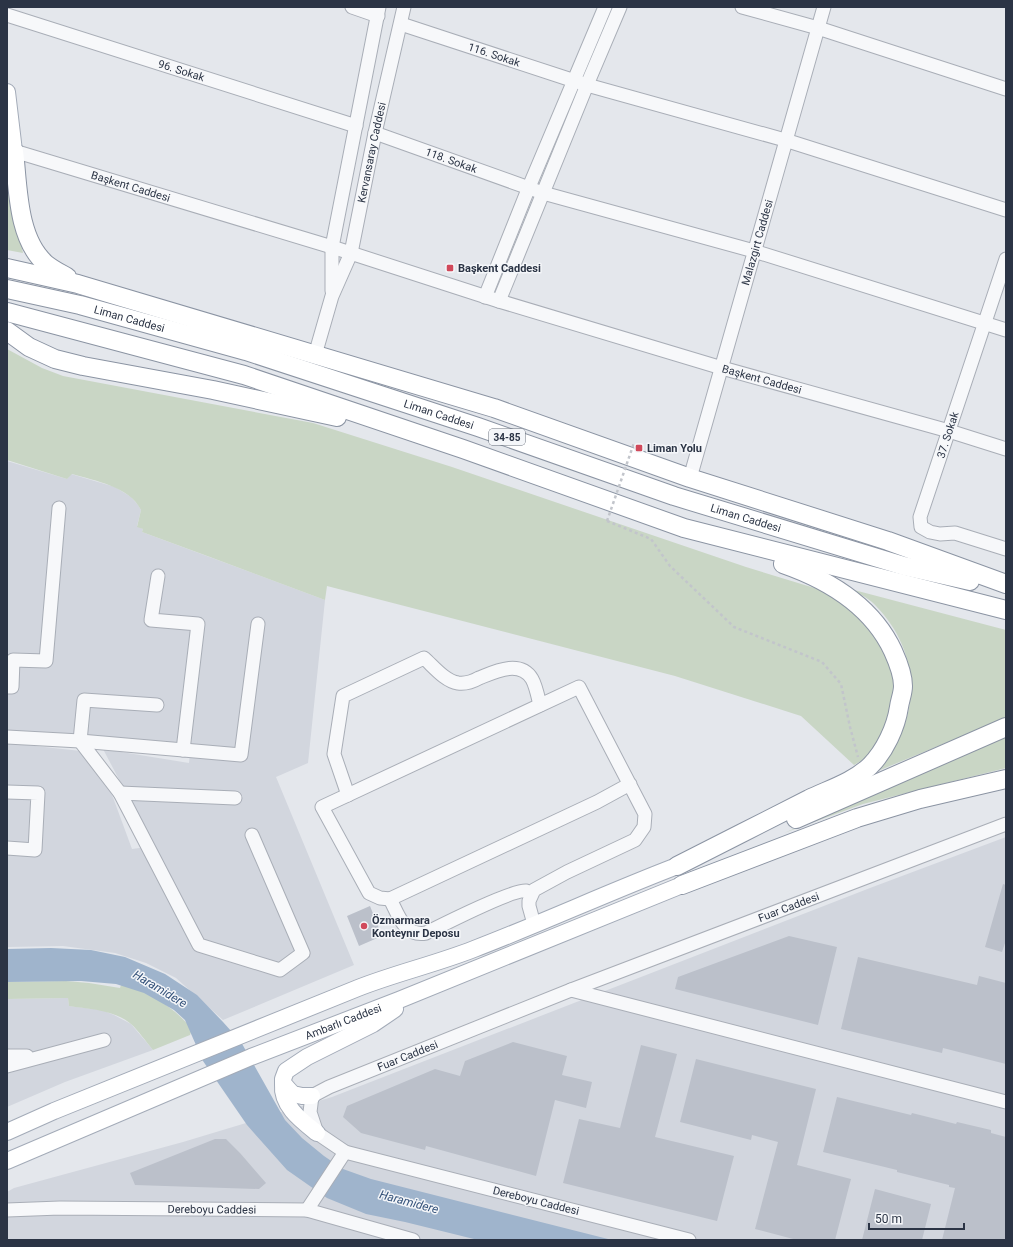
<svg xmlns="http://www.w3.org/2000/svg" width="1013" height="1247" viewBox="0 0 1013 1247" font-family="Roboto,sans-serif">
<rect width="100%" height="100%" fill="#e4e7ec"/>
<!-- built -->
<path fill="#d2d6de" d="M7,461L67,479L71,474L115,487L131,497L138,505L141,510L137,526L143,529L142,532L325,600L308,763L276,777L354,965L223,1020L176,978L146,963L115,953L63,946L7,947V743L81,751L111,792L132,849L154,846L103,749L189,763L198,671L179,740L174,745L7,730Z
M1006,837V1240H7V1192L14,1188L183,1142L332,1097L870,888Z
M68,998L69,1006L102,1010L114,1015L131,1024L153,1050L65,1082L7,1107V999Z"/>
<!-- green -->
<path fill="#c9d6c5" d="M7,161L13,206L23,253L7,250Z
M7,349L42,368L63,376L313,423L452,467L746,567L821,590L851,608L879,632L892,659L895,686L891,714L877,745L866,758L854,765L801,716L675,676L327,586L325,600L210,557L142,532L143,529L137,527L141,510C129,486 95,481 72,474L67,479L7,460Z
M854,590L1006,630V718L873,773C881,763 890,754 896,744C922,697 913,644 876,606C870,599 861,595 854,590Z
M1006,737V768L863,804L784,833Z
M66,981L89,983L120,988L122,982C149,993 173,1006 192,1029L190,1035L153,1050C146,1042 139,1031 131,1024C115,1010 89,1009 69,1006L68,998L7,999V982Z"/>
<!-- water -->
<path fill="#9fb4cc" d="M51,948L91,950L125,957L165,974L197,995L223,1022L241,1042L285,1120L302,1138L324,1156L343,1169L371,1179L612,1240H478L405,1222L366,1214L327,1198L287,1170L247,1125L203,1061L185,1020L174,1010L144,993L116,984L81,981L7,982V949Z"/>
<!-- building -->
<path fill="#bbc0ca" d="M1003,884L1006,885V940L1002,952L985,947Z
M370,906L382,936L359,946L347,916Z
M789,936L837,947L818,1025L675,989L678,977Z
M858,957L977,985L979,976L1006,983V1064L943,1048L942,1053L841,1029Z
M513,1042L567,1056L562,1075L592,1082L586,1108L555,1100L536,1176L426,1146L425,1150L361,1133L343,1117L347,1106L435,1069L460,1076L465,1061Z
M641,1045L677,1054L655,1137L734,1156L717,1221L563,1183L579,1119L620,1128Z
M696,1059L816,1089L797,1165L851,1179L835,1240H797L755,1229L778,1142L752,1135L751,1140L680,1122Z
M837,1097L911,1115L912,1113L956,1124L957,1122L991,1130V1133L1006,1137V1240H942L955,1188L949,1187V1185L897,1172V1170L823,1152Z
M215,1139H226L240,1153L266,1183L259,1189L135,1185L130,1173Z
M875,1189L931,1204L922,1240H862Z"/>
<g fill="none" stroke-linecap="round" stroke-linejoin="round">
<!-- minor casing -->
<g stroke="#a9aeb7" stroke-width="15">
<g id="minor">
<path d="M352,7L378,16"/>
<path d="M742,7L818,28L1006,89"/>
<path id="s1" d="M7,15L356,126"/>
<path id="s2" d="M401,24L587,85L785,140L1006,210"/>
<path id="s3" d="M375,133L543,193L754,251L1006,330"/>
<path id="s4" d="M14,151L332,247L499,301L722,368L949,431L1006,449"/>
<path d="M1006,259L920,517L921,527L930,532L940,534L955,533L1006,549"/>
<path d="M332,291V247L379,7"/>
<path d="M485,297L529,187L605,7"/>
<path d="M499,301L589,80L620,7"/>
<path id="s5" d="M315,355L332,296L351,253L375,133L404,7"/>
<path id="s6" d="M690,478L824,7"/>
<path d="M158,576L151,620L198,624L183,750"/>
<path d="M7,687H12L13,660L46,661L59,508"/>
<path d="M157,705L84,700L80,741L120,793L199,945L280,970L303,953L252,835"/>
<path d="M7,737L80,741L241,755L258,624"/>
<path d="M7,792L38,793L35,850L7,848"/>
<path d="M120,793L235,798"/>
<path d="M348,795L334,754L343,696L424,658C434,667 445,681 458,683C466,684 472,682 479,678C494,672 520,659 532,679C536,686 538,697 540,705"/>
<path d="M390,899C398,914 404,937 426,933C442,925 513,889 526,891L531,895"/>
<path d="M534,924L529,906V901L534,890L567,872L635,840L644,827L645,814L579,687L322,807L369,893L380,898L390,899L597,802L630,784"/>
<path d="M571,990L1006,1102"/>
<path d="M7,1056H27"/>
<path d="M7,1066L104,1040"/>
<path id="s7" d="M7,1210L60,1208L307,1210L413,1240"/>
<path d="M307,1210L345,1152"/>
<path id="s8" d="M689,1240L345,1152L317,1133L310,1112L312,1096L329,1087L571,990L1006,824"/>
</g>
</g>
<!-- major casing -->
<g stroke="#a3abb8" stroke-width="18">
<g id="major">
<path d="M7,92L14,151"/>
<path d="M283,1084C281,1106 302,1121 317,1133"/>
<path d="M312,1096H302L293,1094L289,1090L283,1083V1079L286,1071L307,1057L373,1024L395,1009"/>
<path d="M7,1132L54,1111L358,988C396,973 436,964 474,949C542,923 609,892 677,866"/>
<path id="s9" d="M7,1161L251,1057L399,1000L682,885"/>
</g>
</g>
<!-- highway casing -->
<g stroke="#8b94a3" stroke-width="20">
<g id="highway">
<path d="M14,151C18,186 17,239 46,264C52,269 60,273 67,277"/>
<path d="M7,268L78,284L494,408L690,478L888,541L1006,584"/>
<path id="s10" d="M7,289L80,305L246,351L478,427L674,496L904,566L970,581"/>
<path d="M7,312L244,375L463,449L684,528L1006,610"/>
<path d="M7,331L29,347L55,359L83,366L213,390L337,417"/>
<path d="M796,819L1006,727"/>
<path d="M677,866C721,844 765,821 809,799C830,789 853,782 870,766C885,751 896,727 899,707C900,700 903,693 903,686C903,674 898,662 893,651C872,606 829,580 783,564"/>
<path d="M682,885L857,818L920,799L1006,779"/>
</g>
</g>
<!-- path -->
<path stroke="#c2c5cb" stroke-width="2.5" stroke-dasharray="3 3" stroke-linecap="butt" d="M607,521L651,539L670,566L734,627L822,662L841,684L850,727L858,757"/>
<!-- minor -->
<use href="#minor" stroke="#f7f8fa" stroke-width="13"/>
<!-- major -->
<use href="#major" stroke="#fff" stroke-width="16"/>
<!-- highway -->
<use href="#highway" stroke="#fff" stroke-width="18"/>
<!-- path-bridge -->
<path stroke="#c2c5cb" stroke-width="2.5" stroke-dasharray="3 3" stroke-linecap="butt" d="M607,521L634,443"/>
</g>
<!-- markers -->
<g fill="#d1495b" stroke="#f4f6f9" stroke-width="1.5">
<rect x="446" y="264" width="8" height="8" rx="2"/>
<rect x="635" y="444" width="8" height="8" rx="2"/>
<circle cx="364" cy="926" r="4"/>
</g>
<g text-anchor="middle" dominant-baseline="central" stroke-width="3" stroke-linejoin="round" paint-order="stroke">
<!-- shield labels -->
<rect fill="#f4f6f9" stroke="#676e7b" stroke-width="1" x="489" y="429" width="36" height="16" rx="3"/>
<g font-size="10" font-weight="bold" fill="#2b3445">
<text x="507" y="437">34-85</text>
</g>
<!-- street labels -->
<g font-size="11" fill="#2b3445" stroke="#f4f6f9">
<text stroke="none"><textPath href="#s2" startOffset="98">116. Sokak</textPath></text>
<text stroke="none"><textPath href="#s1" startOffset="183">96. Sokak</textPath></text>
<text stroke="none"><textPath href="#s5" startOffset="211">Kervansaray Caddesi</textPath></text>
<text stroke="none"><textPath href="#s3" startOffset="81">118. Sokak</textPath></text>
<text stroke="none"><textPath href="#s4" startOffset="122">Başkent Caddesi</textPath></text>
<text stroke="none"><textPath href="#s6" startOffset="245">Malazgirt Caddesi</textPath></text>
<text stroke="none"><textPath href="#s10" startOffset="126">Liman Caddesi</textPath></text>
<text stroke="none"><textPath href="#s4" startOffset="782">Başkent Caddesi</textPath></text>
<text stroke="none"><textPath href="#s10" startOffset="450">Liman Caddesi</textPath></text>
<text transform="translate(948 435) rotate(-72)">37. Sokak</text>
<text stroke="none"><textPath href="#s10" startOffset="774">Liman Caddesi</textPath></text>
<text stroke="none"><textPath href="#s8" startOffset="940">Fuar Caddesi</textPath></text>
<text stroke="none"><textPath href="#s9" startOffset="364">Ambarlı Caddesi</textPath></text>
<text stroke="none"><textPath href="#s8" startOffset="531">Fuar Caddesi</textPath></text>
<text transform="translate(536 1201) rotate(14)">Dereboyu Caddesi</text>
<text stroke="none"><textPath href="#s7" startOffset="205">Dereboyu Caddesi</textPath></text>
</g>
<!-- poi labels -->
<g font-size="11" font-weight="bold" fill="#2b3445" stroke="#f4f6f9" text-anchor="start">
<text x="458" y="268">Başkent Caddesi</text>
<text x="647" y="448">Liman Yolu</text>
<text x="372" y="920">Özmarmara<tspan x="372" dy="13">Konteynır Deposu</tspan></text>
</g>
<!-- water labels -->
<g font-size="12" font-style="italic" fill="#34527a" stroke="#f4f6f9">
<text transform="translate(160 989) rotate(31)">Haramidere</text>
<text transform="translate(409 1202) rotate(15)">Haramidere</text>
</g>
</g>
<!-- border -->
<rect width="1013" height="1247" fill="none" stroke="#2b3445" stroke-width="16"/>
<!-- scale -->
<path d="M869 1223v6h95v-6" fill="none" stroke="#2b3445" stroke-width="2"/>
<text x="875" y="1223" font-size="12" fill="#2b3445" stroke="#f4f6f9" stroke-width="3" paint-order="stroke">50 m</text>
</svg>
